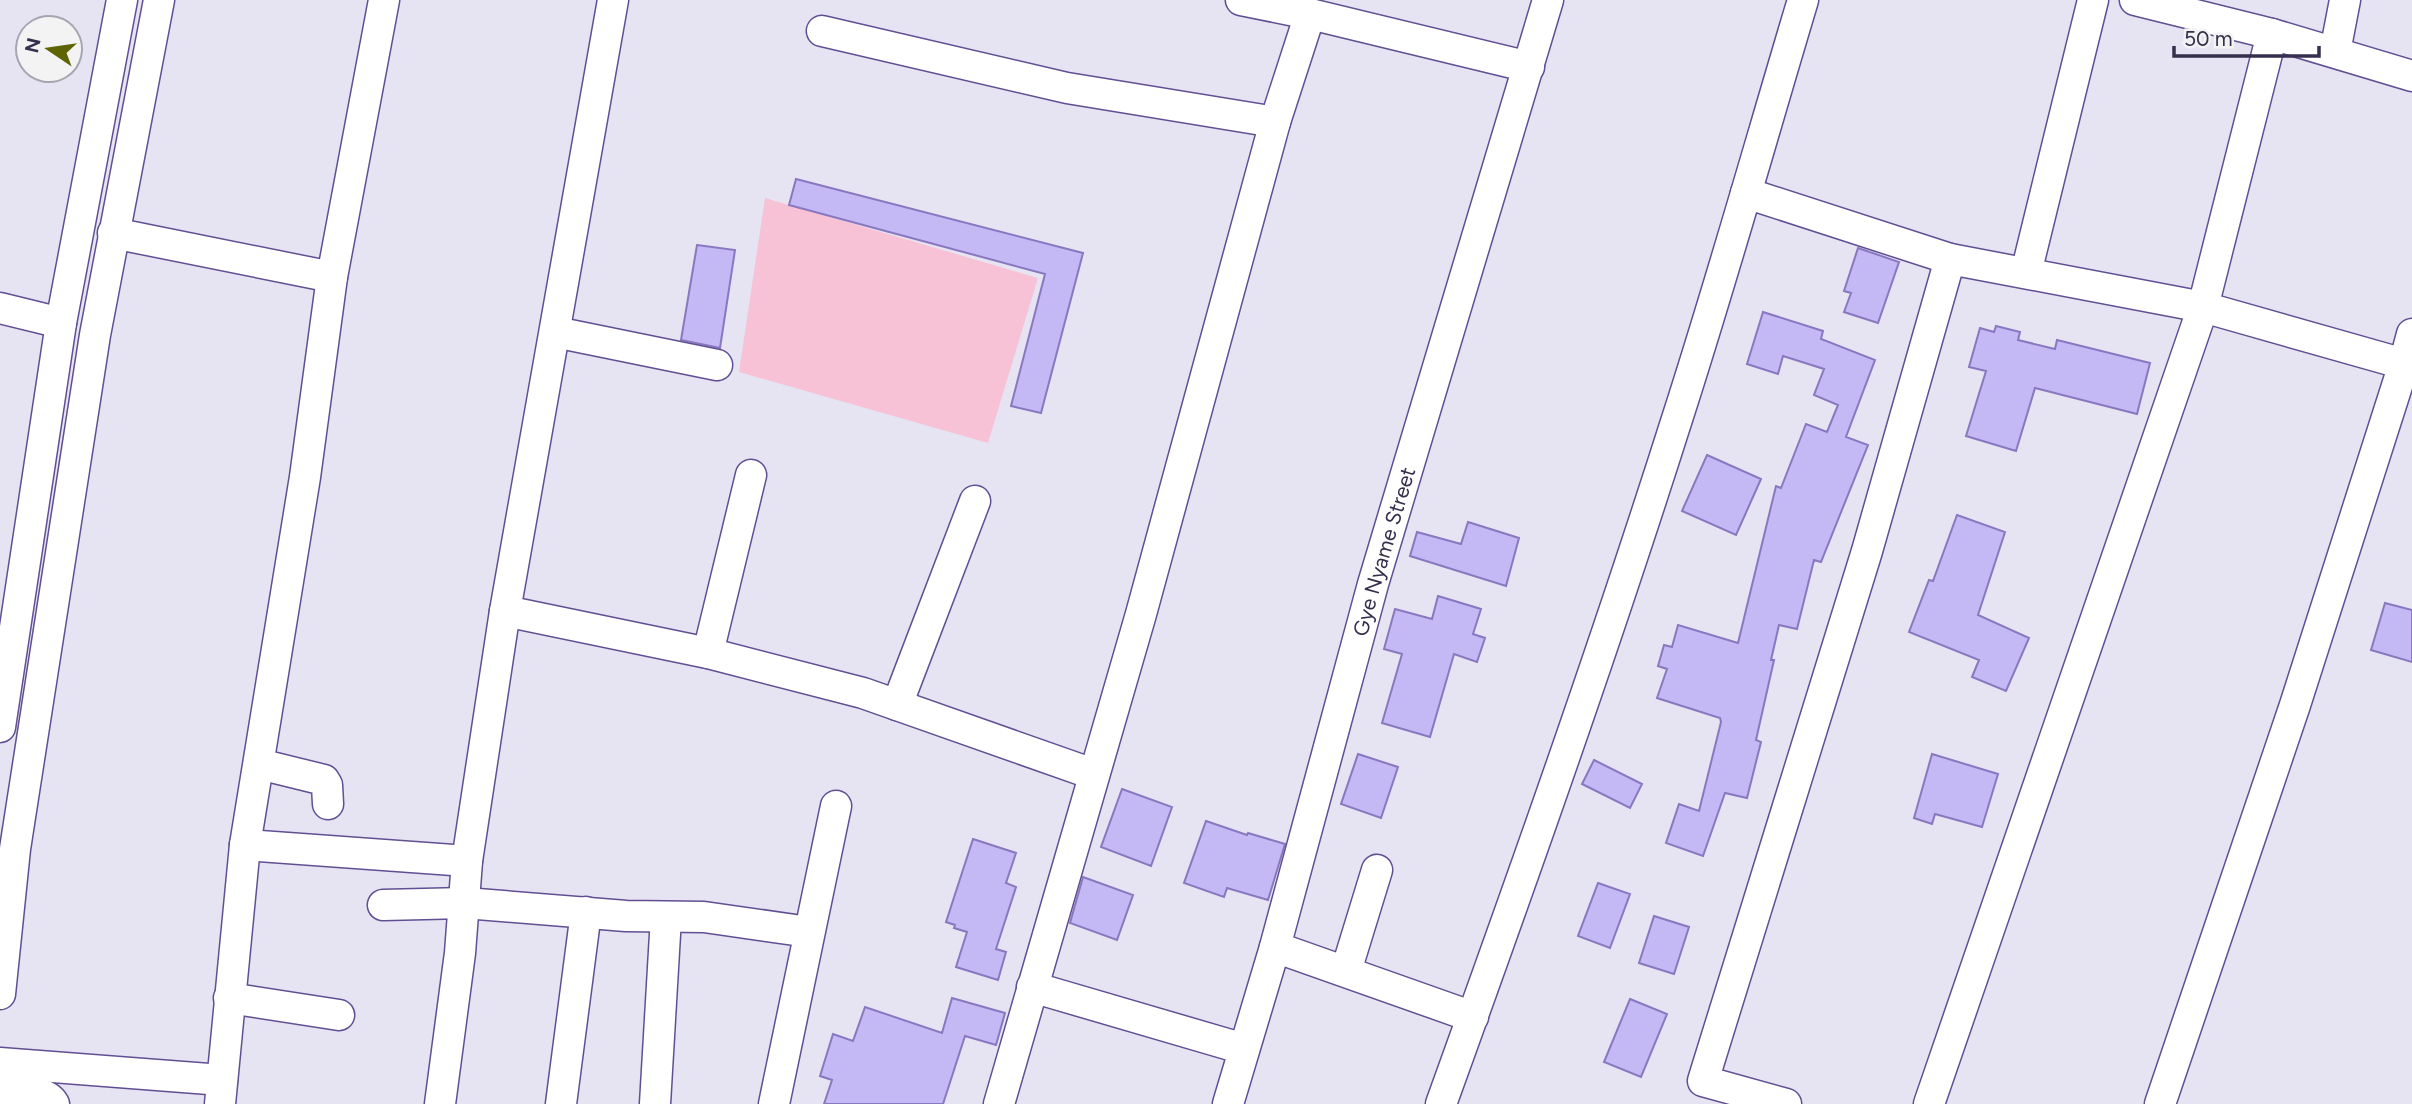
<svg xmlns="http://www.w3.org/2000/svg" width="2412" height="1104" viewBox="0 0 2412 1104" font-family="Figtree,sans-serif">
<rect width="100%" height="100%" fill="#e6e3f3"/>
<!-- pitch -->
<path fill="#f8c2d6" d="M765,198L1038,278L988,443L739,372Z"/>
<!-- building -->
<path fill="#c4b8f5" stroke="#8978bf" stroke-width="2" d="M796,179L1083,253L1041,413L1011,406L1045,274L789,205Z
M697,245L735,250L720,348L681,340Z
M1858,248L1899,262L1878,323L1844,312L1851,293L1844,291Z
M1763,312L1823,331L1821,339L1875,360L1846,437L1868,445L1821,562L1814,560L1797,629L1779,625L1771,660H1774L1756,740L1761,742L1747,798L1725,793L1703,856L1666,843L1679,804L1699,811L1721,722L1720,718L1657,698L1667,669L1658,666L1664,645L1672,647L1678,625L1738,643L1776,486L1781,488L1806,424L1827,432L1838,405L1814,395L1824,369L1783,356L1778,374L1747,364Z
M1996,326L2020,332L2018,340L2055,349L2057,340L2150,363L2137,414L2035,388L2016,451L1966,436L1986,371L1969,367L1980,328L1994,332Z
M1707,455L1761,479L1736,535L1682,511Z
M1957,515L2005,532L1978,615L2029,638L2006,691L1972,677L1979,660L1909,632L1929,580L1933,581Z
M1468,522L1519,538L1506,586L1410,556L1417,532L1461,544Z
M1438,596L1481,609L1473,634L1485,638L1477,662L1454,654L1430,737L1382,723L1402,654L1384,649L1395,609L1432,619Z
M2385,603L2412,610V662L2371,650Z
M1358,754L1398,767L1381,818L1341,804Z
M1932,754L1998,774L1982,827L1935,814L1932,824L1914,818Z
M1594,760L1642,784L1630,808L1582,784Z
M1122,789L1172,807L1151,866L1101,847Z
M1206,821L1247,835L1248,833L1285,844L1268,900L1227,888L1224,897L1184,883Z
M973,839L1016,853L1006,883L1016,887L996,949L1006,952L998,980L956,967L967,932L954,928L955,925L946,922Z
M1083,877L1133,895L1117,940L1070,923Z
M1598,883L1630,894L1610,948L1578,936Z
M1654,916L1689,927L1674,974L1639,963Z
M952,998L1005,1013L996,1045L965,1036L943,1104H824L832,1080L820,1076L833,1034L853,1041L865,1007L942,1033Z
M1630,999L1667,1014L1641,1077L1604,1062Z"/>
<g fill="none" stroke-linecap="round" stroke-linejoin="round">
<!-- minor casing -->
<g stroke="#614f93" stroke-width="33">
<g id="minor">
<path d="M1241,0L1310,14L1529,67"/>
<path d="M2135,0L2272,34L2412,76"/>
<path d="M822,31L1067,88L1275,122"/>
<path d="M2335,52L2345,0"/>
<path d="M1746,193L1950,259"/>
<path d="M113,233L332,277"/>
<path d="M2026,273L2093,0"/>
<path d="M0,308L61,323"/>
<path d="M555,332L717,365"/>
<path d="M505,611L708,653L863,693L1093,774"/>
<path d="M708,653L751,475"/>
<path d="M897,705L975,501"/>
<path d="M0,727L61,323L122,0"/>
<path d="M259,764L324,780L327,785L328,804"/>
<path d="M245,845L467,861"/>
<path d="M383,905L465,903L626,916L704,917L809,932"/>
<path d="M1275,947L1473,1017"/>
<path d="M1346,971L1377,870"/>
<path d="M1032,987L1244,1049"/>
<path d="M0,994L15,849L95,335L159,0"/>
<path d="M229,998L339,1015"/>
<path d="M0,1063L222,1080"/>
<path d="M0,1092C16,1093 45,1088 54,1104"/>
<path d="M220,1104L245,845L305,477L332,277L384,0"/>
<path d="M440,1104L460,953L467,861L505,611L613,0"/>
<path d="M561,1104L586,912"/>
<path d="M655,1104L666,917"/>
<path d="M774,1104L836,806"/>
<path d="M999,1104L1141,614L1275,122L1310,14"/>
<path id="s1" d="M1228,1104L1275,947L1373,584L1548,0"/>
<path d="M1441,1104C1523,877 1604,649 1677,419C1722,280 1761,140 1803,0"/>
<path d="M1786,1104L1703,1081L1867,551L1950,259L2203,307L2404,364"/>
<path d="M1929,1104L2203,307L2272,34"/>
<path d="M2160,1104L2295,705L2404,364L2412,334"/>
</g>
</g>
<!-- minor -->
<use href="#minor" stroke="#fff" stroke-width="30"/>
</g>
<g text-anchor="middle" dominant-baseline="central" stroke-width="5" stroke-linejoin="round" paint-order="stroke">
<!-- street labels -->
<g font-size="21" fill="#362f4d" stroke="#f3f3f3">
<text stroke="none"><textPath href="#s1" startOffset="574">Gye Nyame Street</textPath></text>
</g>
</g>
<!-- north arrow -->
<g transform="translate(49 49) rotate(283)"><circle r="33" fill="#f3f3f3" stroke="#a7a5b1" stroke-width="2"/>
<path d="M0-5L12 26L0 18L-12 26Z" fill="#5e6401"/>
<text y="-10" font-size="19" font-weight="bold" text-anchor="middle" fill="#362f4d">N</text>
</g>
<!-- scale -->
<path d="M2174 46v10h145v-10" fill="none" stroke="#362f4d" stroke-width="3.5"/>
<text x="2184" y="46" font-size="21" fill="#362f4d" stroke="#f3f3f3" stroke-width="5" paint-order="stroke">50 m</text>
</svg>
